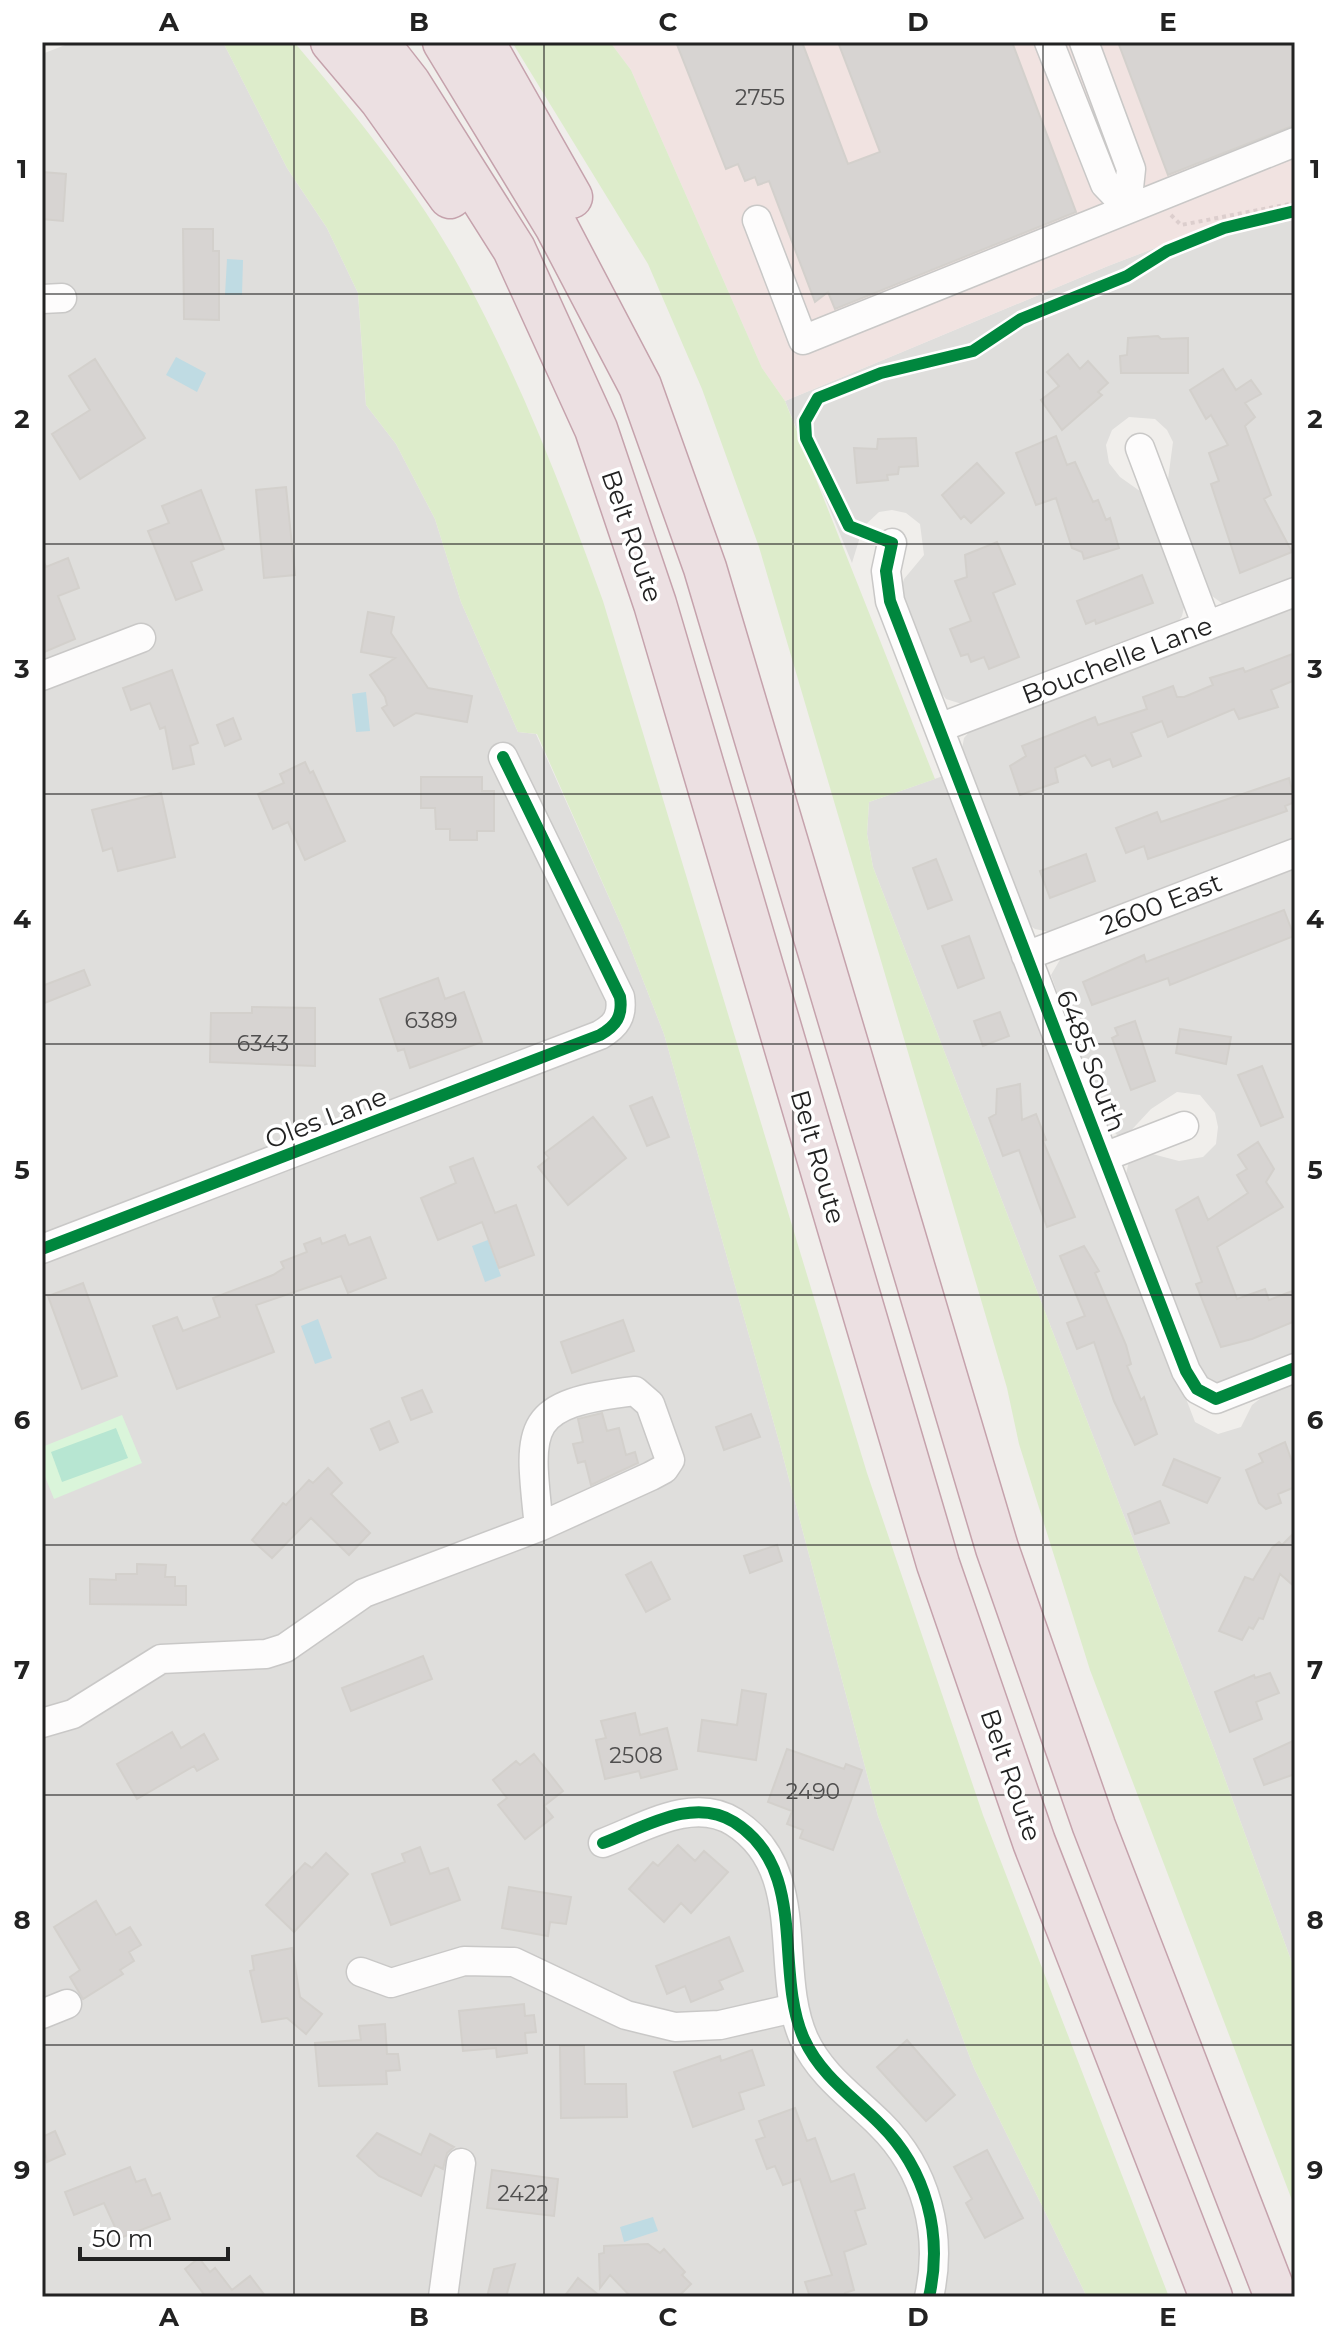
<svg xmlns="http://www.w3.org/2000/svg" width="1337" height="2339" viewBox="0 0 1337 2339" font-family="Montserrat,sans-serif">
<rect width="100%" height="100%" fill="#f0eeeb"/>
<!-- residential -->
<path fill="#dfdedc" d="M73,42H223L287,168L327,228L358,293L366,405L396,444L435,519L461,602L518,732L536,734L623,929L664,1034L780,1445L878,1816L974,2068L1087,2297H42V54Z
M1295,205V580L1235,602L1223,604L1212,596L1167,487L1173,442L1167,430L1155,419L1129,417L1112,430L1106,445L1109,463L1120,477L1144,494L1185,603L1182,616L1175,626L965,705L946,699L936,686L899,594L904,579L924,555L920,524L906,513L892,510L879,512L863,527L852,563L785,401L1108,266L1215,225Z
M1295,606V843L1055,933L1035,929L1029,925L990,826L962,749L964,738L971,730Z
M946,775L1195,1422L1218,1434L1241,1427L1252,1405L1261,1398L1295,1381V1971L1214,1749L873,867L867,834L869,802Z
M1295,867V1356L1224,1384L1212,1383L1202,1376L1125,1178L1130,1157L1141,1151L1179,1161L1203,1157L1216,1144L1218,1127L1215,1113L1200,1095L1177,1092L1151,1109L1125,1137L1118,1136L1103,1120L1051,975L1061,958Z"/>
<!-- commercial -->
<path fill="#f1e3e1" d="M610,42H1295V205L1215,225L1108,266L785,401L762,368L631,70Z"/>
<!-- grass -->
<path fill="#ddeccb" d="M223,42H294C354,113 414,186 459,267C518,374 562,487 603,601L867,1473L983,1815L1169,2297H1087L974,2068L878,1816L780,1445L664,1034L623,929L537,734L518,732L461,602L435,519L396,444L366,405L358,293L327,228L287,168Z
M512,42H610L631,70L762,368L785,401L935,779L869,802L867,834L873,867L1214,1749L1295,1971V2208L1090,1670L1019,1444L1007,1388L759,547L702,389L648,264Z"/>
<!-- park -->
<path fill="#daf5da" d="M122,1415L142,1463L54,1499L42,1469V1447Z"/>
<!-- pitch -->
<path fill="#b7e6d2" d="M116,1428L128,1458L62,1482L51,1452Z"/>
<!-- water -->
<path fill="#bfdbe3" d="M227,259L243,260L242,295H225Z
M176,357L206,373L197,392L166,375Z
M366,692L370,731L356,732L352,694Z
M488,1240L501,1276L485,1282L472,1246Z
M318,1319L332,1358L315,1364L301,1326Z
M653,2217L658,2231L624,2242L620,2227Z"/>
<!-- building -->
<path fill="#d7d4d2" stroke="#d3d0cc" stroke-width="2" d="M676,42H802L848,164L880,152L838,42H1012L1076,212L835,309L828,292L815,302L769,181L758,185L755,177L745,181L738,164L726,169Z
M1118,42H1295V125L1168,175Z
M42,172L66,174L63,221L42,219Z
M183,229H213V251H219V320L184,319Z
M1158,336L1161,339L1188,338V373H1121L1120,356L1127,355L1128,338Z
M1068,354L1080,369L1088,361L1108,383L1098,392L1102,395L1062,430L1041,400L1059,386L1047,372Z
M95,359L145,438L80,479L52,434L90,410L69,376Z
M1223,369L1236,390L1251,380L1261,394L1245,403L1255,417L1245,426L1271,495L1264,499L1292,552L1240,573L1211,484L1219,481L1209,453L1228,445L1211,415L1206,419L1190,390Z
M1056,436L1067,465L1075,462L1093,502L1098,500L1106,520L1110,518L1119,548L1084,559L1082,552L1072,548L1056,498L1036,505L1016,453Z
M916,438L918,466L899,467L898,474L887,475L888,480L857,483L854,448L877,449L878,439Z
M977,463L1004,493L971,523L964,516L961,519L942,495Z
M286,487L295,575L264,578L256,490Z
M201,490L224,549L191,562L202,590L176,600L148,531L169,523L162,506Z
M997,542L1015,584L993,593L1019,657L989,669L984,657L971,662L968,654L961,656L950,629L971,621L955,581L967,577L965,555Z
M42,558L46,567L68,558L79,588L58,596L75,639L42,653Z
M1142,575L1153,603L1096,624L1095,620L1086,624L1077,601Z
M368,612L394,617L391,633L428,688L472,696L467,722L416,713L394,726L382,708L387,705L385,697L370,675L395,658L361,652Z
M1295,653V680L1271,690L1278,707L1239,719L1234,709L1168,737L1162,721L1131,733L1141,756L1113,767L1110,759L1092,766L1085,755L1055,768L1058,782L1020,795L1010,766L1026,756L1022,746L1095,717L1098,725L1147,709L1143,697L1173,686L1177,697H1184L1213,685L1210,678L1243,668L1245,672Z
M172,670L198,743L190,746L194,764L173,769L165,727L160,729L150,703L131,710L123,688Z
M233,718L241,739L225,746L217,725Z
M305,762L310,773L313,771L345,841L305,860L288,822L273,829L258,794L284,783L280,774Z
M421,777H482V791H494V831H477V840H450V829H436L435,808H421Z
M1289,778L1295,802L1285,806L1287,811L1148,859L1144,846L1126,853L1116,828L1157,812L1161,822Z
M161,793L175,857L118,871L112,848L103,851L92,810Z
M1086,854L1095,881L1050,898L1040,871Z
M936,859L952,900L928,909L913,868Z
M1284,910L1294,936L1170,985L1168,978L1092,1005L1083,982L1144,955L1146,962Z
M969,936L984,978L958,988L942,946Z
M84,970L90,985L42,1004V986Z
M438,978L445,999L464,992L482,1042L410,1068L404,1049L398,1051L380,999Z
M252,1007L315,1008V1066L210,1062L211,1013H252Z
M1000,1012L1009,1036L983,1046L974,1021Z
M1135,1021L1155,1081L1131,1090L1112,1038L1118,1035L1115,1028Z
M1180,1029L1231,1037L1226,1064L1176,1053Z
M1262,1066L1283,1117L1261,1126L1238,1075Z
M1020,1084L1022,1120L1036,1114L1046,1140L1043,1141L1075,1217L1047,1227L1019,1150L1003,1156L989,1118L996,1114L997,1089Z
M652,1097L669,1137L647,1146L630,1106Z
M593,1117L626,1158L568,1205L538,1167L549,1158L545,1153Z
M1258,1142L1274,1169L1266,1182L1283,1207L1217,1247L1237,1299L1265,1289L1269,1300L1295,1290V1321L1252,1339L1221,1347L1196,1284L1202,1282L1176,1210L1198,1197L1208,1220L1248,1193L1237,1175L1247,1169L1238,1155Z
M473,1158L495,1213L516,1205L534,1255L499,1268L482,1222L438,1240L421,1198L456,1183L450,1167Z
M345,1235L349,1245L370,1237L386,1278L348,1293L341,1276L256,1305L274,1352L177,1389L153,1326L177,1317L183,1331L220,1317L213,1298L273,1275L284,1268L281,1262L307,1252L304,1244L320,1238L322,1244Z
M1084,1246L1099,1271L1095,1273L1126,1345L1131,1364L1127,1366L1141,1400L1144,1397L1157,1434L1135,1445L1114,1401L1094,1342L1077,1349L1067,1323L1085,1316L1060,1256Z
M83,1283L117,1376L82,1389L48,1296Z
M623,1320L634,1351L572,1373L561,1342Z
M422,1390L432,1412L411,1420L402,1398Z
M602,1413L607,1431L619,1428L626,1455L635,1452L638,1463L591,1485L585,1461L578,1463L573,1444L583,1442L578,1419Z
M751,1414L760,1437L724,1450L716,1427Z
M389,1421L398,1442L380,1450L371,1429Z
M1285,1442L1295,1470V1487L1278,1494L1281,1503L1266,1509L1259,1503L1246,1470L1263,1462L1259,1454Z
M1174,1459L1220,1478L1207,1503L1163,1485Z
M328,1468L342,1483L331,1494L370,1533L349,1555L311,1518L272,1558L252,1540L283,1503L286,1505L309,1480L313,1483Z
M1160,1501L1169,1523L1135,1534L1128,1514Z
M1295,1532V1587L1280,1574L1263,1619L1259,1618L1253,1629L1249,1627L1242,1640L1219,1631L1245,1577L1253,1580L1272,1548L1279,1542L1282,1545Z
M777,1545L782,1561L750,1573L744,1556Z
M651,1562L670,1599L646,1612L626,1575Z
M137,1564L166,1565L165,1577H175V1586H186V1605L90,1604V1579L116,1580V1574H137Z
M423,1656L432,1679L351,1711L342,1688Z
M1270,1673L1279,1693L1256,1702L1262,1719L1230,1732L1215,1692L1254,1675L1255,1678Z
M742,1690L766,1694L756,1760L698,1751L702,1720L737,1725Z
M635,1713L640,1735L667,1728L677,1769L641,1778L639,1771L605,1779L596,1740L606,1738L601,1721Z
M172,1732L181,1748L204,1734L218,1759L197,1771L194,1766L137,1799L117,1764Z
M1295,1740V1774L1264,1785L1254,1759Z
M787,1749L844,1769L846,1764L862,1770L833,1850L800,1838L803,1830L787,1824L792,1811L768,1802Z
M534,1754L563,1791L544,1806L553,1817L525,1839L498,1805L507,1798L493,1780L516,1761L520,1765Z
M678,1845L695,1861L704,1851L728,1872L691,1913L681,1903L664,1922L629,1889L653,1862L658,1866Z
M420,1847L430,1874L448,1868L460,1900L391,1925L372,1874L405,1862L402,1854Z
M326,1853L348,1874L294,1932L266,1905L305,1863L312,1868Z
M509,1887L571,1897L566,1924L550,1922L548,1936L502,1928Z
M96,1901L116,1935L130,1927L141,1945L129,1952L134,1961L120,1970L123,1974L83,1999L70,1977L80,1970L54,1927Z
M729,1937L743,1971L719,1981L723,1989L691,2002L685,1986L667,1994L656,1966Z
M292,1948L300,1997L322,2014L306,2034L287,2018L262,2022L250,1971L254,1970L252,1956Z
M524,2004L525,2016L534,2015L536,2032L525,2033L527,2053L497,2057L496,2048L463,2051L459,2011Z
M385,2024L387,2054H398L400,2070L386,2071L387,2084L319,2086L315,2043L361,2040L359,2026Z
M907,2040L955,2095L926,2121L877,2067Z
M560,2046H584L585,2084H626L627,2117L561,2118Z
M752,2050L764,2085L739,2093L744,2109L693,2127L674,2072L720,2056L721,2061Z
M795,2108L807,2141L815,2138L831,2182L854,2174L865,2208L855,2211L866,2244L844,2252L854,2290L845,2293L846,2297H810L805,2282L832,2275L800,2179L783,2185L775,2166L767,2169L756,2140L765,2137L759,2121Z
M55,2131L65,2154L47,2162L42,2137Z
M377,2133L421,2155L430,2134L454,2147L447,2153L443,2169L435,2165L421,2196L379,2176L357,2156Z
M987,2150L1023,2218L985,2238L966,2203L972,2199L954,2167Z
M130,2167L136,2182L145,2179L152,2196L160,2193L170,2219L120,2238L104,2203L74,2215L65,2192Z
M492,2170L558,2179L554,2216L487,2208Z
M648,2244L660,2253L664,2249L685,2272L682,2275L691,2284L678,2297H631L610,2275L600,2288L599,2254L604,2253V2246Z
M199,2258L210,2272L215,2268L232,2290L250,2276L266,2297H206L185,2269Z
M515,2264L506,2297H487L494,2269Z
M578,2278L601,2297H564Z"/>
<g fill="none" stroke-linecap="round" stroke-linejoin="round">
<!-- minor casing -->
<g stroke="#c9c8c7" stroke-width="31">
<path id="minor" d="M1049,42L1105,184L1127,207
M1084,42L1131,169L1127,207
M757,220L803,340L1295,142
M42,299L62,298
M1140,448L1207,626
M892,543L886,571L890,601L1186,1371L1197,1389L1216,1399L1295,1368
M42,676L141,638
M939,728L1295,592
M1026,956L1295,853
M1104,1157L1184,1126
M42,1249L600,1035C616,1026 623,1016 620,997L503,757
M42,1723L73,1714L161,1659L266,1654L285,1648L364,1593L539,1527L651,1476L664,1469L670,1460L650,1404L635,1391C523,1404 528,1425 539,1527
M603,1843C643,1828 693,1796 734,1822C810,1870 773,1970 804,2039C821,2076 853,2097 880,2124C927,2170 943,2235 929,2297
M361,1972L391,1983L464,1961L514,1962L626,2015L675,2027L720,2025L794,2008
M42,2014L67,2004
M443,2297L461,2163"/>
</g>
<!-- highway casing -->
<g stroke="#c5a2ac" stroke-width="45">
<path id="highway" d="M332,42L381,100L450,197
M377,42L409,83L514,249L596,429L655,604L938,1564L1034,1842L1211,2297
M444,42L556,226L640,386L705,568L997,1548L1094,1826L1276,2297
M483,42L571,197"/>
</g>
<!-- path -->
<path stroke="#dccecd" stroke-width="4" stroke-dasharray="4 4" stroke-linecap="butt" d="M1171,215L1181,225L1295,203"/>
<!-- minor -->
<use href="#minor" stroke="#fdfcfc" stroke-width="28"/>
<!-- highway -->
<use href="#highway" stroke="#ece0e2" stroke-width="42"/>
<!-- cycleway casing -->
<g stroke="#fff" stroke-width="17">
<path id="cycleway" d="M1295,211L1224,228L1167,251L1127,276L1021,319L973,351L881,373L818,398L805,421L806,438L849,526L892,543L886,571L890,601L1186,1371L1197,1389L1216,1399L1295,1368
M42,1249L600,1035C616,1026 623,1016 620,997L503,757
M603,1843C643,1828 693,1796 734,1822C810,1870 773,1970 804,2039C821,2076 853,2097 880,2124C927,2170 943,2235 929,2297"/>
</g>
<!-- cycleway -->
<use href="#cycleway" stroke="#00873e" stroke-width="12"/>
</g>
<!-- grid -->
<path fill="none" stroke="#222" stroke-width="2" stroke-opacity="0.55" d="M294,42V2297M544,42V2297M793,42V2297M1043,42V2297M42,294H1295M42,544H1295M42,794H1295M42,1044H1295M42,1295H1295M42,1545H1295M42,1795H1295M42,2045H1295"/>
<g text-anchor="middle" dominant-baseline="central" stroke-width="7" stroke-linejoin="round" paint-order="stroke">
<!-- number labels -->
<g font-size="22" fill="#4f4e4e">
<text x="760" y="97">2755</text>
<text x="431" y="1020">6389</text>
<text x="263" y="1043">6343</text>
<text x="636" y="1755">2508</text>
<text x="813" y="1791">2490</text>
<text x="523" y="2193">2422</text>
</g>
<!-- street labels -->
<g font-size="26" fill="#222" stroke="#fff">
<text transform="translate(632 536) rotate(71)">Belt Route</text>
<text transform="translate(1117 660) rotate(-21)">Bouchelle Lane</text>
<text transform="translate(1161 904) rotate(-21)">2600 East</text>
<text transform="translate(1091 1061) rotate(69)">6485 South</text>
<text transform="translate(326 1118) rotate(-21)">Oles Lane</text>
<text transform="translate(818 1157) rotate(74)">Belt Route</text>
<text transform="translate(1011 1775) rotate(71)">Belt Route</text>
</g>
</g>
<!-- border -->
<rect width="1337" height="2339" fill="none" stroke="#ffffff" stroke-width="88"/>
<!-- scale -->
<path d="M80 2247v12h148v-12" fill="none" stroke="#222222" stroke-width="4"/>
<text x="92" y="2247" font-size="24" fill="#222222" stroke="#ffffff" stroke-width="6" paint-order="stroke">50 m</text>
<rect x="44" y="44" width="1249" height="2251" fill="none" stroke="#222" stroke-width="3"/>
<g font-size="26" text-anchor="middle" font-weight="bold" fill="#222">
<text x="169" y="31">A</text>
<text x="419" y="31">B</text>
<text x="668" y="31">C</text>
<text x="918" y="31">D</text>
<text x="1168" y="31">E</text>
<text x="22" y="178">1</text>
<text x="1315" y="178">1</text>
<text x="22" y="428">2</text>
<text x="1315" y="428">2</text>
<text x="22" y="678">3</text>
<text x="1315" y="678">3</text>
<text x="22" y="928">4</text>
<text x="1315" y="928">4</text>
<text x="22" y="1179">5</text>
<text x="1315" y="1179">5</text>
<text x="22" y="1429">6</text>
<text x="1315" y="1429">6</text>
<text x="22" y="1679">7</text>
<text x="1315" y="1679">7</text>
<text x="22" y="1929">8</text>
<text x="1315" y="1929">8</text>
<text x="22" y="2179">9</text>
<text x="1315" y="2179">9</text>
<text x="169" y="2326">A</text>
<text x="419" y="2326">B</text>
<text x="668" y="2326">C</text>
<text x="918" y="2326">D</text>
<text x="1168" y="2326">E</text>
</g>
</svg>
